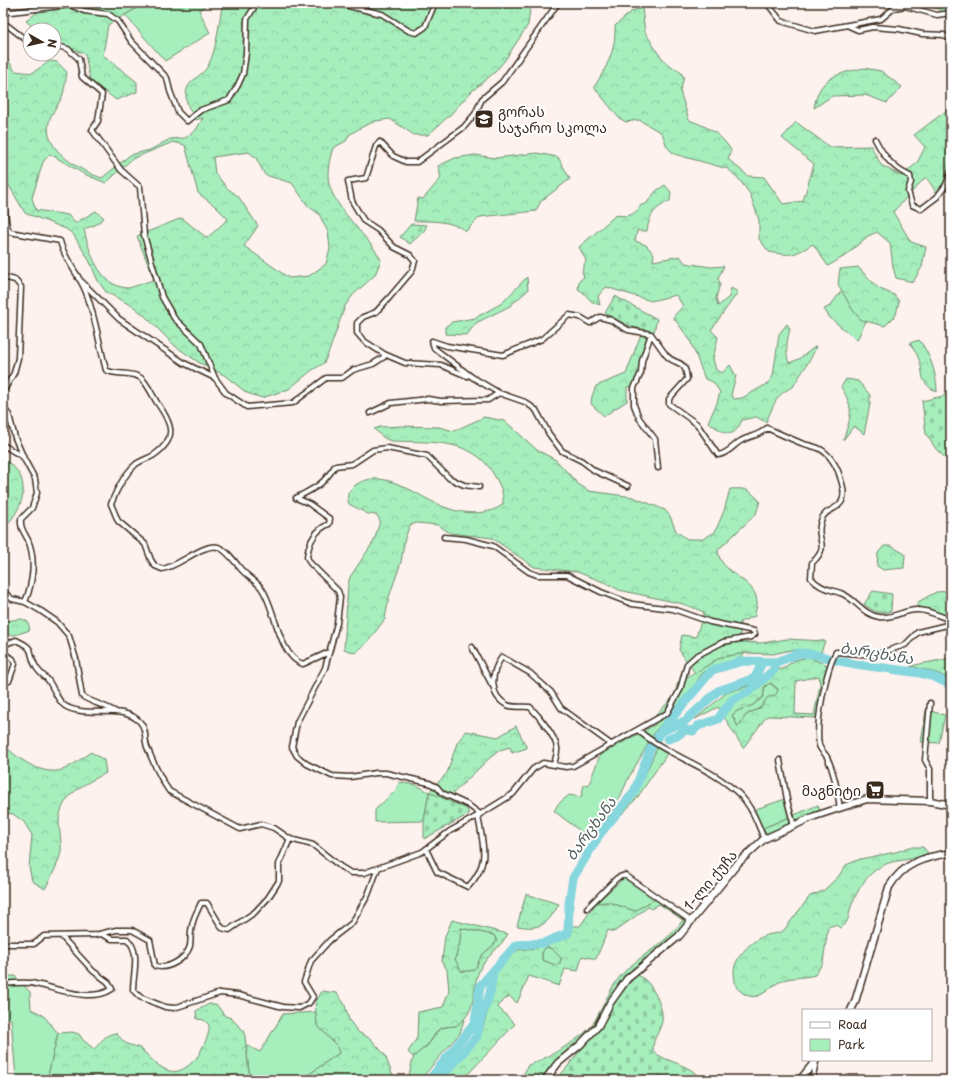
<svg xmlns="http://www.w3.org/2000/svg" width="954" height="1083" viewBox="0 0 954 1083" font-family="'Playpen Sans','Noto Sans Georgian',sans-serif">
<defs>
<pattern id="forest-crowns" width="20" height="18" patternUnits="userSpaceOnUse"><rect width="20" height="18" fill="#a6eebc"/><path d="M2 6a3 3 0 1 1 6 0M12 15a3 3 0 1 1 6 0" fill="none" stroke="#90cca1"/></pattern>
<pattern id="cemetery-stones" width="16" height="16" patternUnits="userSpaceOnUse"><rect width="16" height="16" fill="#a6eebc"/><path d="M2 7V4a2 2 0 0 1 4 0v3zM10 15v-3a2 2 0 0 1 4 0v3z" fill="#90cca1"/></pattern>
</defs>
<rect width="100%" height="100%" fill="#fef2ef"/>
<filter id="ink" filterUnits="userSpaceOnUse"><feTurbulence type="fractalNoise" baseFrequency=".025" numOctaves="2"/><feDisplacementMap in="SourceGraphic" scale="8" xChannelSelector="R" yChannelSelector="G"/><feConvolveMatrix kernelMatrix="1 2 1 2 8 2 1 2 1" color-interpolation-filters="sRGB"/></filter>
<g filter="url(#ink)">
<!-- green -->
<path fill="#a6eebc" stroke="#708c6d" d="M145,3H209L199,10L210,33L165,61L125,15Z
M924,3H951V9L940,13L939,9L924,5Z
M842,290C848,300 854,317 866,321L857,340L830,318L824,309L830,306Z
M746,653L734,662L708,668L700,676L693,689L656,730L628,779L621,795L608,817L588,837L554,811L558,804L569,795L581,797L584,785L589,784L600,755L656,724L654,717L674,696L678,682L721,657Z
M770,683L778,690C777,695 774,697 768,698L760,708L746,715L738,727L732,715L737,711L753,705L763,697L765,686Z
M926,710L945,715L939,743L921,742Z
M657,748L667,754L637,798L621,815L637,792Z
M399,782L416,785L429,792L424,821L375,822V810L396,790Z
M785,799L790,817L763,828L753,810Z
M624,878L658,900H653L635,911L608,902L596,903Z
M461,928L494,935L497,941C493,946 487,950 483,954C475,965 479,973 461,971L457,967L455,959L460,942Z
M547,947L552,949L561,958L560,964L555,965L542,960C542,954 542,950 547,947Z
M5,976H15L30,992L31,1009L43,1015L58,1033L47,1080L16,1078L11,1019L6,1018Z
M316,1012L317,1025L337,1046L339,1053L301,1080H261L253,1077L249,1072L246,1045L260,1052L283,1014Z
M465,1017L460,1033L420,1080H406C411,1074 410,1066 413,1059C415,1053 423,1050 427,1046C439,1032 434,1027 456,1026Z"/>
<!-- forest -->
<path fill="url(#forest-crowns)" stroke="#708c6d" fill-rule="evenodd" d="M49,3H145L108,25L103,55L137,82V92L116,100L90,80L85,54L54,42V30H36L26,21Z
M223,3H528L530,9L528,25L505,60L495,72L472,91L450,115L428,135H414L390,119L376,121L362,127L349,135L346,141L333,148C330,157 328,166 328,175C328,205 368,234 381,260L375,275L353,295L345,306L330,349L324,363L311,371L289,389L262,398L247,393L224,375L198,362L175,346L146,317L134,307L106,292L98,281L89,260L73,234L66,229L25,213L7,182L5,176L7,160L3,152V52L15,71L32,73L50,61L57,62L67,72C66,79 65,87 63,94C60,104 51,112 49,122C42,150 81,171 102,178L130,155L150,150L170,139L185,138L196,130L203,118L196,120C191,112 186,105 186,95C186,80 202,77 208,66C218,46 218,24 223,3ZM173,142L185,145L198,193L215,206L228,219L207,238L182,218L137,236L154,280C147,281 132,288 127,288C99,286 89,251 84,229L95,225L104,218L96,211L75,223L68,215L36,210L32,198L43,162L50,154L84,174L106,183L132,159ZM249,152L256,158L265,175L292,183L308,206L319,214L328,232L330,248L326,264L309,276L289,278L244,246L258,226L238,196L227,188L215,173L213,157Z
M642,8L645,32L658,53L669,66L679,70L684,77L680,91L689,120C708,127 720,133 731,150L728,159L748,176L764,177L783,204L803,201L814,164L782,138L796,122L830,147L871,146L881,165L901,176L917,163L925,147L914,135L947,110H951V167L945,181L936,192L926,177L893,212L911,242L926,247L922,267L913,282L896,278L893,267L890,243L877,232L868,236L845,256L828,266L813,244C793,256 791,256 769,252L759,239V220L750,194L738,178L728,169L674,154L667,147L662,133L639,120L626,122L619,118L594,87C607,67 616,50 615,26L632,11Z
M864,68L881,71L902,87L887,103L865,95L832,96L814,108C819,76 837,74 864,68Z
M536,153L558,157L570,179L541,201L536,211L480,217L466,231C449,220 433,221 414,221L418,198L423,199L441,178L438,166L455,158L475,155L496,158Z
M665,185L671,192L670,201C654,209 650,213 647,231H637L635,241L646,245L654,254L653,261L680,256L685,263L711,267L724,266L718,278L720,284L716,298L718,306L729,297L731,288L738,292L711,330L718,337L713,359L716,370L722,373L730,365L736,376L731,395L734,399L742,398L767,384L773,376L779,334L787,324L790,329C787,340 785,352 789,363L799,359L816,346C814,356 799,376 793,387C775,394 774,406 766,422L756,417L742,420C733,442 724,433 708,422L717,403L720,392L713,382L705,379L690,340L673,317L683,306L676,295L651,301L606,287L598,296L600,305C586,301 589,295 578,289L579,281L584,277L582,271L586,260L579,247L616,215C628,217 634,216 641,205L646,204L656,191Z
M858,267L878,288L894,295L899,301L896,315L885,326L861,320L852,309L838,284L840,269Z
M527,277L528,290L510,306L476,323L467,335L445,334V327L452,322L475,318L502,303Z
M641,334L647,335C643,352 641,370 634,386L627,387V401L604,416L591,404L592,396L596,386L626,374Z
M919,340C930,353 937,375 937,392C916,380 926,375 918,357C916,352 913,348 910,343Z
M846,379L858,381L870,395V404L864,434L854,426L843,440C851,417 855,409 841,387Z
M484,417L505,421L537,450L556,460L578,484L589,491L633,497L665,510L670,516L676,531L687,539H703L715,532L724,511L730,489C747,488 748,489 760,501L756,514L718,550C719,574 753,577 757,600C758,605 755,611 755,616L740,622V642L762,643L787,639L825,641L821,652L791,650L773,654L746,653L721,657L695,673L679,650L682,635L696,637L704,612L683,604L619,590L606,583L577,572L534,567L492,538L450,533L438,525L417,523L410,525L405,538L401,562L389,597L385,619L367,643L355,653L344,649L348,584L350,577L374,541L380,521L377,515L368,514L349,504C346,496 348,491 354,486C384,464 419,499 447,508C463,514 490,516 503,504C503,491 501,487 494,475C473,437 429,443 391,441L384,438L374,429L380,427L402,426L439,427L454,431Z
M3,459C33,476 26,505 5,527L3,526Z
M884,546H891L905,554L904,568L883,570L877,566L878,553Z
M951,591V616L917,606L918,602L936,592Z
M22,619L28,622L30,630L15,635H3V621Z
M809,657L827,665L816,718L767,716L743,748L718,707L695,719L726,693L753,684L768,670L782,669L795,660ZM819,676L820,685L814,715L795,714L796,681ZM771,683L778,689C777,695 774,697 768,697L760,708L746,715L738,727L732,715L737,711L753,705L763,697L765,686Z
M951,658V680L937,673L910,666Z
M516,726L527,748L512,753L510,747L497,751L446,800L429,792L447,773L457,743L466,731L498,737Z
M3,744C18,759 45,779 67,768C75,764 83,757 91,752L104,760L106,773C85,784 61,794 59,821C59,831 62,842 61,852C58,865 51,877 45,889L32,881L29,867L32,835L24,822L13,814L3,813Z
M818,805L820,811L766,834L763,828Z
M909,847H923L928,853C907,865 889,854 868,877C862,883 855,896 852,904C848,914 850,922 841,928L835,925L828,927L823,963L815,975C805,978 796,977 787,979C768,983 759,1011 736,987C735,982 734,976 734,971C735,957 751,941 764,936C771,933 777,935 784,930L810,896L823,891L838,877L846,865L860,859L896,852Z
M526,894L559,904C547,925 541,930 517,926Z
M653,900H658L687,921L665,947L627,974L618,986L596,1025L542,1080H521L528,1065C544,1060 582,1039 592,1025C604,1007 610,985 626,970C644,953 668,942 683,920L659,904L651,909L648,907L614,932L608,930L596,959L582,956L578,971L565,969L559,986L529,976L517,1003L509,996L497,1006L515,1024L470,1072L459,1080H443L480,1037L493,993L496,971L508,957L518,950L536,948L566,938L571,934L572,926H580L596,903L608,902L635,911ZM547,947L552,949L561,958L560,963L555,965L542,960C542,954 541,950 547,947Z
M452,920L508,934C501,946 490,954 482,965C473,979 476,996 470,1010C468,1016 461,1022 456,1026C431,1027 440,1032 426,1046C422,1050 418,1053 413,1057L408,1052L417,1038L418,1012L443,1007L449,991L447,970L442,961L445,936ZM461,928L494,935L497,941C493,946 488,950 483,954C475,965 479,973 461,971L455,959L460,942Z
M322,991L337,993L345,1005L349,1020L358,1032L371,1039L385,1055L392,1074L401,1080H301L339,1053L337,1046L317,1025L315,1003Z
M209,1004H216L225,1016L231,1018L243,1030L245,1036L249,1072L253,1077L261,1080H105L101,1076H87L82,1080H47L58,1033L72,1032L79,1034L83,1040L94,1049C102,1042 104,1034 116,1033C119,1036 123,1042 127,1044C132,1046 137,1046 141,1049C163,1071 175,1083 198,1056C203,1046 210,1036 209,1025L204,1020L197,1019L196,1011Z"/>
<!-- cemetery -->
<path fill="url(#cemetery-stones)" stroke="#708c6d" d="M411,224L427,225L424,231L410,244L400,237Z
M615,296L657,319L654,332L629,326L605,313Z
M951,394V464L936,449L926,434L922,401Z
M873,591L892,594L891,611C879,615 873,611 864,604Z
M429,792L467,809L469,814L424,839V821Z
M637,974C641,977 646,980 649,984C656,993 666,1014 661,1025C657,1037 653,1037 653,1051C668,1064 690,1063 702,1080H556C586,1047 608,1008 637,974Z"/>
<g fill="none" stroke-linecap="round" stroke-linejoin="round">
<!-- river -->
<path stroke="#85d6dd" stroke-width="9" d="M662,731L685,721L718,691L755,678L762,662
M668,739L677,736L685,730L693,731L698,726L718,719L732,700L747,693L774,670L775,662
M429,1080L475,1023L480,986L516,945L544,943L568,933L569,904L573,878L600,834L634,792L650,750L661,731L712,670L743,661L777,662L799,653L812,654L848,663L920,673L934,677L951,685
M429,1080L441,1078L477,1036L480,1021L490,993L493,971"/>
<!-- street casing -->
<g stroke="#3b2a1e" stroke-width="7">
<path id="street" d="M336,3L382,14L409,31L416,33L425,27L435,3
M767,3L781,21L815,31L881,19L894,8L905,6L937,15L951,13
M3,8L11,12L70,5L84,11L108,14L118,21L131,41L167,78L170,91L178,112L187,121L201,110L229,100L238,85L243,74L246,53L247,19L257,3
M3,22L30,43
M849,26L858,30L873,27L899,29L922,34L944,35L951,40
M54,45L68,49L79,59L82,77L102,94L98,121L92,130L121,170L140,187L144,235L162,297L174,318L201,344L215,378
M875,139C883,155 892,168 910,176L911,182L908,191L912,205L921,209L937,197L946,185L951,171
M3,204C7,213 4,224 10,232L60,241C64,259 78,273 85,290C95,314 99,344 106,370C116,376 131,371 141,378C148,384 153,397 158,404C172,424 178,438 154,455C148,459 140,460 135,465C124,475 116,491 111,504L118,521L145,544L151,560L155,566L162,569C178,567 203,543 218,547C227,550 234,561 240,568C246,576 257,581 262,589C276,609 278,656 303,664L329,652
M3,277L15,280L21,287L18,358L14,373L3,392
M78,278L119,319L184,363L215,378L226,393L247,407L293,403L326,378H342L353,370L373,364L384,357V354L364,341L357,333V323L363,317L376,312L389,298L412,271L415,261L410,255L394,247L378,230L364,221L352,201L348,181L366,178L376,146L380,142L393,156L406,162H417L464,127L475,114L482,99L502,82L558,3
M651,334L642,361L641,373L634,388V405L639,418L655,439L658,468
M432,341L447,346L503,355L542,339L569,315L580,317L590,323L600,317L611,320L628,330L651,334C656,341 661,348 666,355C676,367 685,357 687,379L669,399V404L697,424L718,455C727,454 732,447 739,442C749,435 756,438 767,428C778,433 789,438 801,443C806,445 813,446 818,448C830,453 838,468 841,480C843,487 845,493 842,501C837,511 825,508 821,521C814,541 832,544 812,563L811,578C820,589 830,589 843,594C856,600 864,615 879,617C894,619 905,609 918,610C929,610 941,617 951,620
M432,341L434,348L472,377L499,393L525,402L536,410L549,434L562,451L582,461L595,471L628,486
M384,354L405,363L441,365L467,376
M3,407L9,415L15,438L23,456
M370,413L391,403L428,399L441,401L488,400L499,393
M3,445L23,457L35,479L37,493L32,508L21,519C20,528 24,532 28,540C36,559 33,583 25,602
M296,498L308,503L330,519L329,524C315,530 309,541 307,557L310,563L338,591L340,597L337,623L325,668L297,722L292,747L297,756L307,764L332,776L350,777L376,773H386L429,783L437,787L442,793L468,805L479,813V815L513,794L533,769L543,763L566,767L573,766L667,713L680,690L687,664L696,656L723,642L751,637L755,634L754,631L710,622L673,609L632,604L601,592L567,575H537L529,572L493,546L466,539L444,537
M296,498C316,487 322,486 335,466L352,464L373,450L387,448L427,456L449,478L464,485L479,487
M3,591L12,599L25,602L41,611L57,622L69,636L76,659L82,696C92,703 105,705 116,712
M3,645L16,640C38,650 27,652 36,667C39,673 45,676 48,680C54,688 57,701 65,706C87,719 123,703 140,722C147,729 144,739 147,747C153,762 160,778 169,791L240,829L261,824L274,828L290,839L313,845L341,867L351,873H364L422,852L450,831L479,815
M472,647L492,685
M3,653L13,659L15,664L9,681L3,682
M930,703L925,760L930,769V801
M639,731C669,757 710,766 739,794C751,805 758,824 764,839
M780,760L787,800L794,826
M554,764C555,759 558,753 557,748C556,737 538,715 530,707C523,706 513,708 507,705C488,695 491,672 502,657L530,673L551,692L561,708L612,745
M840,808C837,790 835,774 827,757C825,753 820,750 819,745C815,724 826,670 836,652L874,655L905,645L918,632L951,624
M426,849L437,872L468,887C491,862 483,846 478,816
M587,908L617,878L625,875L691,921
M101,934L112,939H127C141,952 133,973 133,990L140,997L165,1007L174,1008L220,993L238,995L283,1007L299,1008L309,1003L313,997L304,982L311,961L330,940L352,923L368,895L378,868
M3,944H34L44,936L95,935L116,930H132L150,940L155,966C168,970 186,959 190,946C191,939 190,933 192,926C193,918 198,910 201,903H207L222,928L229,930L255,912L268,898L279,881V864L290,839
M3,984C12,983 21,982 31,983C54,987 90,1004 112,989L108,982L93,971L61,936
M812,1080L816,1062"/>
</g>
<!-- secondary casing -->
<g stroke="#3b2a1e" stroke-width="9">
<path id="secondary" d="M851,1010L855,1002L889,887C903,863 924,857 951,853
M545,1080L558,1063L580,1045L598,1026L610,1003L627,979L679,936L738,863L764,839L815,816L867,799L930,801L951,805
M800,1080L816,1060"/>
</g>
<!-- street -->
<use href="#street" stroke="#fff" stroke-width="4"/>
<!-- secondary -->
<use href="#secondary" stroke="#fff" stroke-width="6"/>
</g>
</g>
<!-- icons -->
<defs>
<g id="school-square" transform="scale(1)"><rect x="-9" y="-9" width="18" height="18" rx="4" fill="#3b2a1e" stroke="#fff"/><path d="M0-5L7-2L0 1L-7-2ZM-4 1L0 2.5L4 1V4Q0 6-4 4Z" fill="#fff"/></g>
<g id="supermarket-square" transform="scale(1)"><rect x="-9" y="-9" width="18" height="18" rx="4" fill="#3b2a1e" stroke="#fff"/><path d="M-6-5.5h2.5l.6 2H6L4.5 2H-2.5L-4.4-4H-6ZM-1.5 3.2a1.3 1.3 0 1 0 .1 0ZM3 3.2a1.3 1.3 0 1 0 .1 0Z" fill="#fff"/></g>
</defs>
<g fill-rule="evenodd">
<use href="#school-square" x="484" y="119"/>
<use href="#supermarket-square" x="875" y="790"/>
</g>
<g text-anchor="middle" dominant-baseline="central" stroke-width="4" stroke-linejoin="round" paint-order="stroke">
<!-- poi labels -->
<g font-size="14" fill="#3b2a1e" stroke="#fff" text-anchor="start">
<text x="498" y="111">გორას<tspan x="498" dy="16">საჯარო სკოლა</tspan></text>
<text x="861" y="790" text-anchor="end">მაგნიტი</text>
</g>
<!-- street labels -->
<g font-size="14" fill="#3b2a1e" stroke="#fff">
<text transform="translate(710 880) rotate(-50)">1-ლი ქუჩა</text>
</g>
<!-- water labels -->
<g font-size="15" font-style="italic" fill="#515e57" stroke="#fff">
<text transform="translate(877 652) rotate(9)">ბარცხანა</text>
<text transform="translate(590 828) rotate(-54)">ბარცხანა</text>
</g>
</g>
<!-- margin -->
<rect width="954" height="1083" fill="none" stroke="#fff" stroke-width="16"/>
<rect x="8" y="8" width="938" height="1067" fill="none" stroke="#3b2a1e" stroke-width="1.5" filter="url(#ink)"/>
<!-- legend -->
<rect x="802" y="1009" width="130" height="52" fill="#ffffff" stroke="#b1aaa5"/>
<rect x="810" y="1022" width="20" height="6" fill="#ffffff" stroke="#b1aaa5"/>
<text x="838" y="1029" font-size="12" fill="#3b2a1e">Road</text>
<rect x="810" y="1039" width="20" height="12" fill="#a6eebc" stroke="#b1aaa5"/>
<text x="838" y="1049" font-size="12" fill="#3b2a1e">Park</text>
<!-- north arrow -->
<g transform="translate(42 42) rotate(98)"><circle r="19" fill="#ffffff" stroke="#b1aaa5"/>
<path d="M0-3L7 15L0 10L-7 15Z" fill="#3b2a1e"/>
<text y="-6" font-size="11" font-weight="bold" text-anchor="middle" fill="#3b2a1e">N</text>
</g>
</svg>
